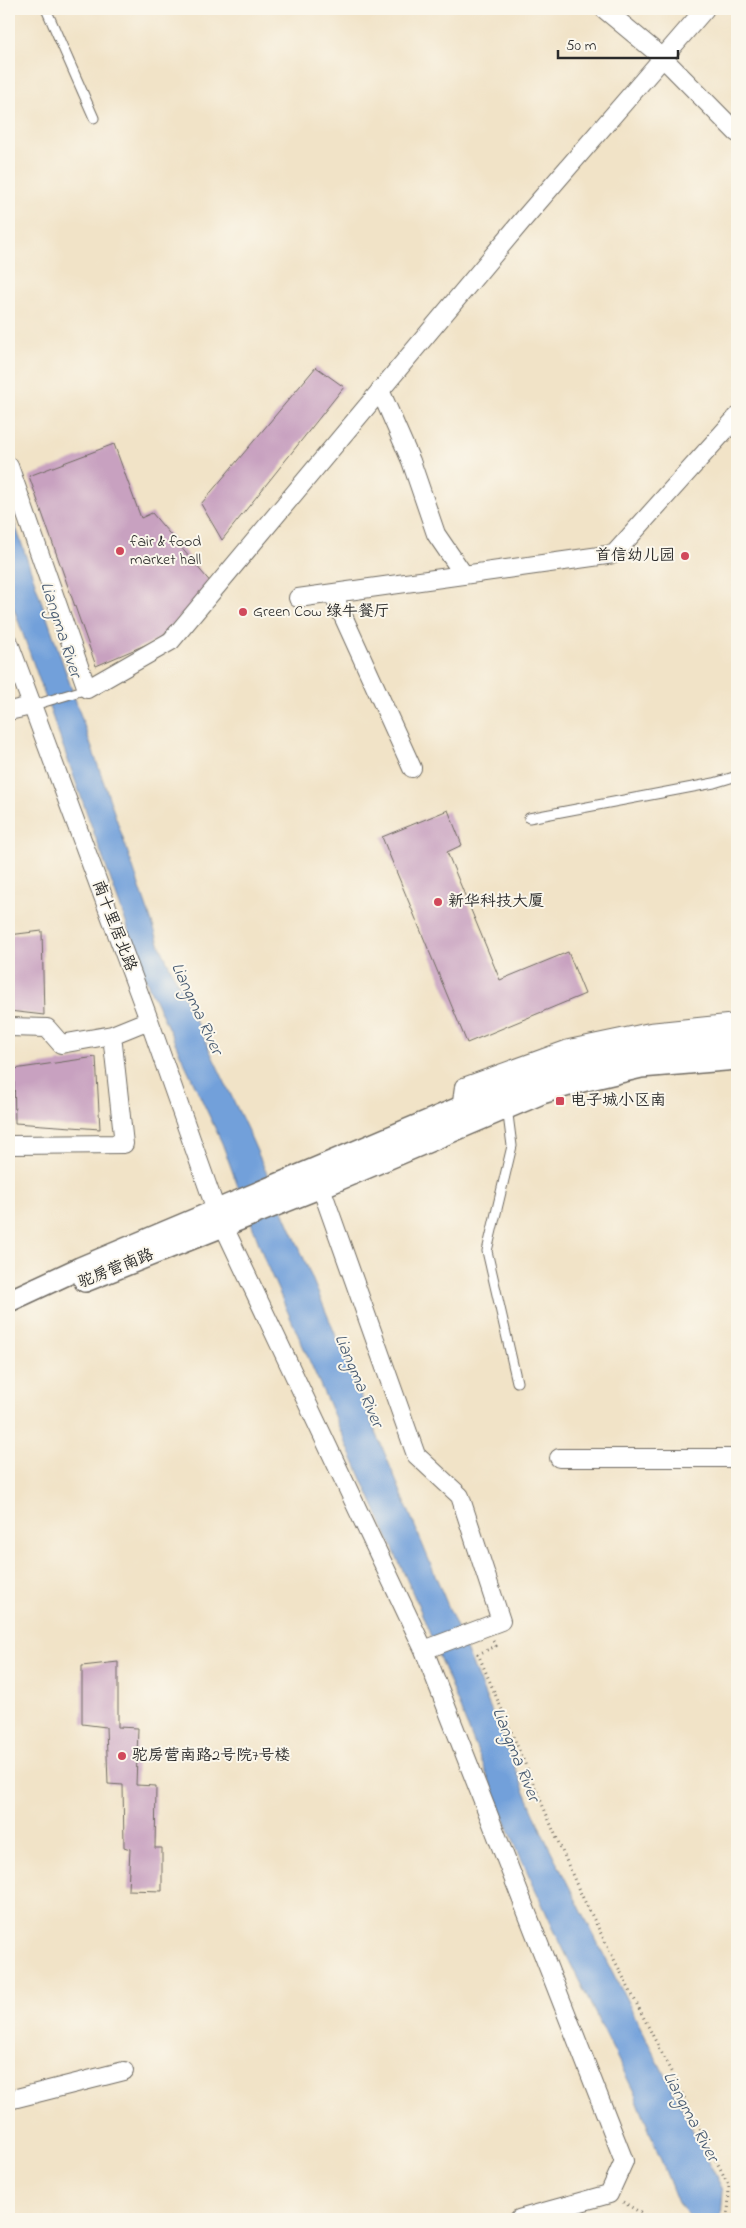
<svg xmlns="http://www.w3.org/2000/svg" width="746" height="2228" viewBox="0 0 746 2228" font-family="'Indie Flower','LXGW WenKai TC',sans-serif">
<rect width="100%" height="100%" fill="#fbf7ec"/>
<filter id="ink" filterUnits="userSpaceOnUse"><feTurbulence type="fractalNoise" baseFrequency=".02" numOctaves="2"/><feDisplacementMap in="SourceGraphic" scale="10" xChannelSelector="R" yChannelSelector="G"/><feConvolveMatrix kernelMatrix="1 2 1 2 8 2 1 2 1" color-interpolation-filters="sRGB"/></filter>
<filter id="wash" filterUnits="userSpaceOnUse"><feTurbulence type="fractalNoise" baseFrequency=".0096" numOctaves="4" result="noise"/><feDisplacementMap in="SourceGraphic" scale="20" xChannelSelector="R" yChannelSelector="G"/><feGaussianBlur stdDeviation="1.12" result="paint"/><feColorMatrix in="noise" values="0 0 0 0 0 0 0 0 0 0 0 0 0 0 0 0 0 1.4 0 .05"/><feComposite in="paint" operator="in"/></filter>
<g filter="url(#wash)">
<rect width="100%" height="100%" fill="#f1e3c7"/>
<!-- water -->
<path fill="#72a0da" stroke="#4e6682" d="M9,507L160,946L249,1133L302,1254L543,1835L723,2190L721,2219H692L678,2203L634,2092L553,1928L517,1849L419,1607L266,1263L222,1143L149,987L9,595Z"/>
<g id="blocks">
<!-- building -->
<path fill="#c8a1c0" d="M737,31V50H736L734,35Z
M316,367L344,387L222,540L201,504Z
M114,444L141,518L152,513L212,584L159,639L96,666L29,476Z
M448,810L462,845L447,852L500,980L568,952L585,994L467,1043L382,837Z
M42,931L44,1015L9,1011V935Z
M96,1057L100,1129L15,1123L14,1069Z
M118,1662V1727L138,1728L136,1785L156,1786L155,1848H162V1891L128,1890L130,1849L124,1847L123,1785L108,1784L106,1727L82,1724V1666Z"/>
</g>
</g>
<g filter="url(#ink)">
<use href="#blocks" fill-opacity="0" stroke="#706b62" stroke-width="1"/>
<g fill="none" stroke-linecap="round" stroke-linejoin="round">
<!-- service casing -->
<g stroke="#706b62" stroke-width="11">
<path id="service" d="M46,9L94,118
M31,706L87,689
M529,818L714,783L737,776
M507,1107L512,1146L487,1251L517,1382"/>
</g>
<!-- minor casing -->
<g stroke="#706b62" stroke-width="20">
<path id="minor" d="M604,9L662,57L737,133
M380,390L411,461L436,534L464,575
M9,466L87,689L171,641L521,222L705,9
M333,594L412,768
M298,598L614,554L737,417
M9,643L149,1020L216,1210L424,1650L624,2161L609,2194L519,2219
M9,711L31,706
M9,1027L47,1028L61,1044L112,1035
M461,1108L464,1087L569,1049L650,1032L737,1023
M9,1145L124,1144L112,1035L149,1020
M317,1176L416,1455L460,1496L501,1621L424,1650
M559,1458H737
M9,2100L124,2071"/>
</g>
<!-- tertiary casing -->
<g stroke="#706b62" stroke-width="24">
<path id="tertiary" d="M85,1281L321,1187L542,1093L586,1080L641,1067L737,1059
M9,1301L80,1268L530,1078L611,1054L677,1044L737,1041"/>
</g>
<!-- path -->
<path stroke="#706b62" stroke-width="3" stroke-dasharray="1 4" stroke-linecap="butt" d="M493,1641L496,1646L478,1654L578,1888L729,2186L728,2219
M623,2202L651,2219"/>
<!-- service -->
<use href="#service" stroke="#fff" stroke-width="9"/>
<!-- minor -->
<use href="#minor" stroke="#fff" stroke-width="18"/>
<!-- tertiary -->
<use href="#tertiary" stroke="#fff" stroke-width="21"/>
</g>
</g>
<!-- markers -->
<g fill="#d1495b" stroke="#fbf7ec" stroke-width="2">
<circle cx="120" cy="551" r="5"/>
<circle cx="685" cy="556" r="5"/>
<circle cx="243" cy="612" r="5"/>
<circle cx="438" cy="902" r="5"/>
<rect x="555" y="1096" width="10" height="10" rx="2.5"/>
<circle cx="122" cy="1756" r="5"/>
</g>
<g text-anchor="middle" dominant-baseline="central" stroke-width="4" stroke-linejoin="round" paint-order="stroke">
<!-- poi labels -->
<g font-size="16" fill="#2b2b2b" stroke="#fbf7ec" text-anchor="start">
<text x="130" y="542">fair &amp; food<tspan x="130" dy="18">market hall</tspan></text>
<text x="675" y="556" text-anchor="end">首信幼儿园</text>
<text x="253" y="612">Green Cow 绿牛餐厅</text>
<text x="448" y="902">新华科技大厦</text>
<text x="570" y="1101">电子城小区南</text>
<text x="132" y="1756">驼房营南路2号院7号楼</text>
</g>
<!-- street labels -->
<g font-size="16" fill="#2b2b2b" stroke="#fbf7ec">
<text transform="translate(114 926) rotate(69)">南十里居北路</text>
<text transform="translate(116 1269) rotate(-22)">驼房营南路</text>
</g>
<!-- water labels -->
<g font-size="18" font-style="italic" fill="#475a71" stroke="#fbf7ec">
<text transform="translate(60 630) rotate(72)">Liangma River</text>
<text transform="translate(196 1009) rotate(65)">Liangma River</text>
<text transform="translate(358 1381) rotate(67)">Liangma River</text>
<text transform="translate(515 1755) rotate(68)">Liangma River</text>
<text transform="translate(690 2117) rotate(62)">Liangma River</text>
</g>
</g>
<!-- margin -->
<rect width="746" height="2228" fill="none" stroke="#fbf7ec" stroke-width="30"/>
<!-- scale -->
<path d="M558 50v8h120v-8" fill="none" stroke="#2b2b2b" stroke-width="2.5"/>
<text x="566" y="50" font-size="15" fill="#2b2b2b" stroke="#fbf7ec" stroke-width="4" paint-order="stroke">50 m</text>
</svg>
